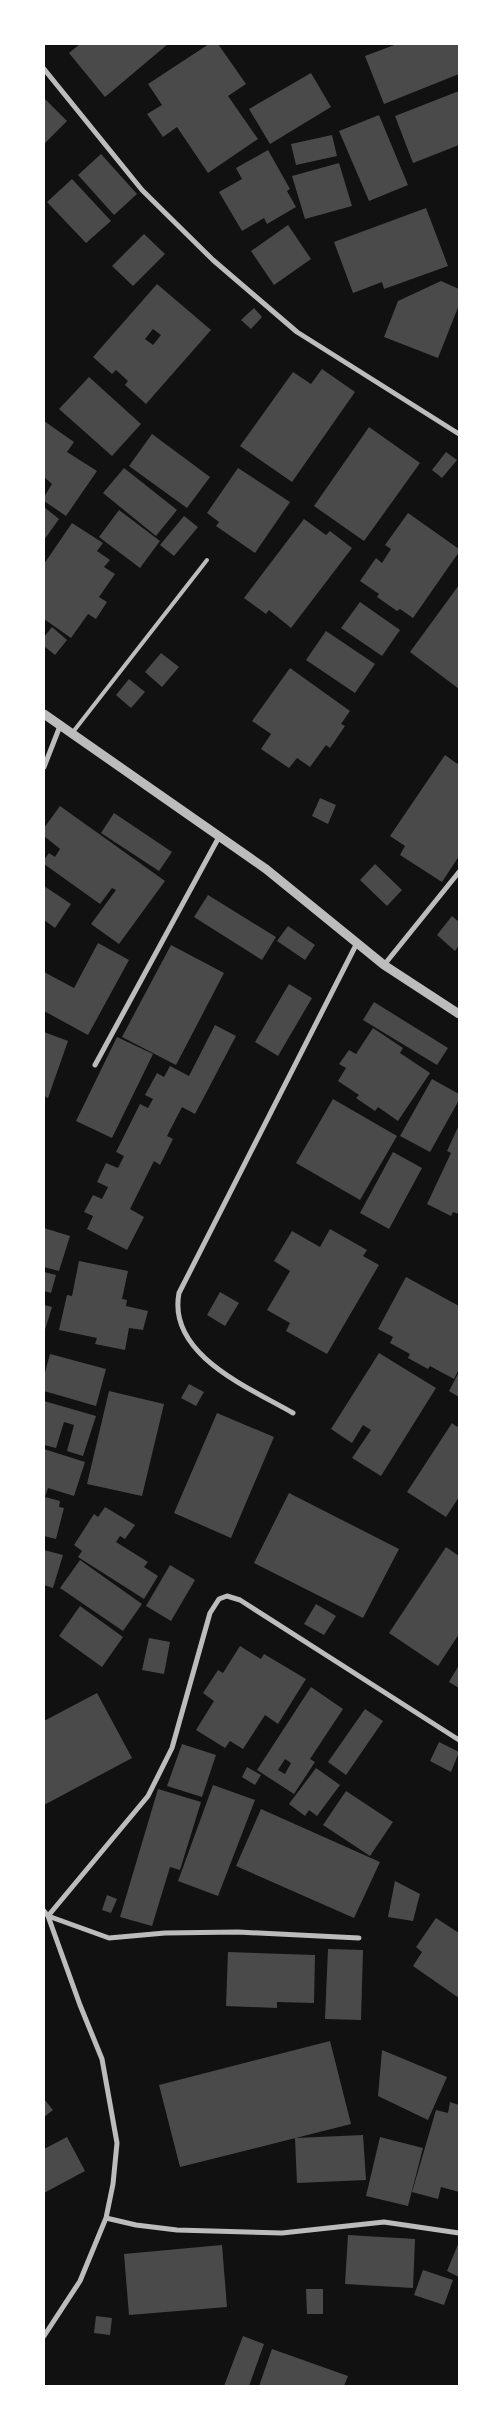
<svg xmlns="http://www.w3.org/2000/svg" width="503" height="2430" viewBox="0 0 503 2430" font-family="'Asap Condensed',sans-serif">
<rect width="100%" height="100%" fill="#111"/>
<!-- building -->
<path fill="#4a4a4a" fill-rule="evenodd" d="M80,44H168L105,97L69,53Z
M209,44H218L246,84L228,96L258,139L208,173L177,127L163,137L147,114L162,105L148,84Z
M397,44H459V74L384,104L365,56Z
M311,73L331,107L270,144L249,109Z
M459,91V145L413,163L395,116Z
M44,98L67,121L44,144Z
M379,115L408,185L369,201L339,131Z
M332,135L337,156L296,165L291,144Z
M268,150L290,189L287,191L296,207L267,224L264,218L242,231L219,192L242,179L236,168Z
M101,154L137,194L114,215L78,175Z
M339,163L352,206L305,219L292,176Z
M72,179L111,221L86,243L47,202Z
M426,208L448,266L384,289L382,282L353,293L334,242Z
M288,225L311,259L274,285L251,251Z
M144,234L165,254L133,286L112,266Z
M441,281L459,289V305L438,358L384,337L398,301Z
M157,284L211,330L146,404L125,385L128,381L116,370L112,374L93,357ZM153,329L161,335L153,345L145,339Z
M254,308L262,317L251,329L241,320Z
M322,369L355,392L292,482L240,446L293,372L311,384Z
M89,377L141,424L112,456L59,409Z
M44,421L74,442L67,452L97,471L66,516L44,501V497L52,484L44,477Z
M369,427L420,463L364,541L314,506Z
M152,434L210,477L187,508L129,466Z
M446,452L457,460L442,478L432,470Z
M124,468L177,510L156,536L103,493Z
M238,468L290,502L255,553L216,526L219,522L207,513Z
M44,507L59,519L44,540Z
M119,510L160,541L140,568L99,537Z
M408,513L459,549V552L413,618L400,609L397,611L377,597L379,594L360,581L376,558L382,563L391,549L385,545Z
M184,516L198,527L174,556L160,545Z
M304,519L326,535L330,531L352,548L291,628L269,610L266,614L244,598Z
M72,523L103,543L97,551L110,560L104,567L115,574L99,597L107,602L96,619L88,614L71,638L44,619V564Z
M459,585V689L410,652Z
M360,602L400,630L382,656L341,628Z
M52,627L67,640L55,655L44,646V637Z
M326,631L375,664L355,693L306,660Z
M161,653L179,667L162,687L145,672Z
M290,668L350,711L341,724L345,726L330,748L326,745L310,767L297,758L289,768L261,749L271,734L252,721Z
M129,679L145,692L131,708L116,695Z
M445,755L459,765V856L442,882L400,855L405,846L390,836Z
M320,798L336,805L328,824L312,816Z
M60,806L165,881L119,944L91,924L116,890L112,888L100,904L44,864V860L49,853L55,857L60,849L44,836V828Z
M114,813L172,852L159,871L101,833Z
M375,864L402,890L387,906L360,880Z
M44,886L71,904L55,928L44,920Z
M208,895L276,937L262,960L194,917Z
M452,916L459,922V945L455,951L437,935Z
M288,926L315,945L305,960L277,941Z
M98,943L129,960L88,1035L44,1011V972L74,988Z
M171,945L224,973L176,1065L122,1037Z
M289,984L312,998L278,1056L255,1042Z
M374,1002L448,1048L437,1065L363,1020Z
M215,1025L236,1036L195,1114L182,1107L167,1136L173,1139L160,1165L154,1161L130,1209L144,1217L127,1250L87,1229L93,1216L84,1212L93,1195L102,1199L108,1187L97,1182L106,1163L118,1168L124,1156L116,1152L140,1104L148,1108L153,1099L145,1095L157,1073L164,1077L170,1066L189,1076Z
M373,1028L403,1048L400,1053L430,1073L398,1121L378,1107L375,1111L356,1098L359,1095L338,1081L346,1068L339,1064L349,1050L356,1054Z
M44,1032L68,1041L48,1098L44,1096Z
M117,1037L153,1054L112,1138L76,1121Z
M432,1079L459,1094V1100L430,1152L400,1136Z
M333,1099L397,1136L360,1200L296,1163Z
M459,1125V1214L453,1212L451,1216L427,1204L451,1153L447,1151Z
M393,1152L422,1168L389,1229L360,1213Z
M44,1228L70,1236L59,1271L44,1267Z
M330,1229L367,1250L363,1256L379,1265L327,1354L286,1331L290,1323L267,1310L290,1271L274,1261L292,1231L320,1247Z
M79,1261L128,1271L122,1299L127,1300L126,1306L148,1311L143,1330L129,1328L125,1350L95,1344L97,1338L59,1330L67,1295L72,1296Z
M44,1272L56,1275L51,1293L44,1291Z
M406,1277L459,1306V1369L454,1379L430,1366L428,1369L408,1358L410,1354L390,1343L393,1337L378,1329Z
M220,1292L239,1303L225,1326L207,1315Z
M44,1305L52,1307L44,1333Z
M379,1353L436,1388L381,1476L352,1458L371,1430L363,1425L352,1443L331,1429Z
M50,1354L106,1369L96,1406L44,1391V1376Z
M459,1372V1397L449,1391Z
M189,1384L204,1392L196,1406L181,1398Z
M109,1391L164,1404L142,1496L87,1484Z
M44,1401L96,1416L83,1456L67,1451L74,1425L64,1422L56,1448L44,1445Z
M217,1413L274,1437L231,1538L174,1513Z
M452,1423L457,1427L459,1423V1497L446,1517L407,1492Z
M44,1449L85,1462L74,1496L48,1488L45,1497L60,1501L59,1507L64,1508L56,1539L44,1536Z
M289,1493L399,1549L363,1618L254,1563Z
M105,1507L135,1525L125,1539L120,1536L116,1542L148,1562L144,1567L158,1576L144,1599L78,1557L82,1551L74,1545L94,1514L98,1517Z
M446,1547L459,1556V1634L438,1666L389,1633Z
M44,1550L63,1555L53,1588L44,1585Z
M80,1560L142,1604L123,1631L60,1588Z
M170,1565L195,1580L171,1621L146,1606Z
M316,1604L336,1616L324,1635L304,1624Z
M80,1606L123,1637L102,1667L59,1636Z
M149,1638L170,1642L164,1674L142,1670Z
M240,1646L261,1659L264,1654L306,1679L278,1724L265,1715L243,1749L230,1741L225,1748L196,1730L214,1701L203,1693L218,1670L223,1673Z
M459,1665V1688L449,1682Z
M311,1687L343,1709L310,1759L315,1762L294,1794L257,1770ZM285,1759L291,1763L285,1774L278,1770Z
M97,1693L132,1758L44,1805V1721Z
M365,1709L383,1721L346,1775L328,1762Z
M439,1742L459,1752L451,1772L430,1761Z
M182,1744L216,1755L202,1797L167,1786Z
M247,1767L261,1775L255,1785L242,1777Z
M316,1768L340,1785L317,1816L309,1810L305,1816L289,1804Z
M213,1785L255,1800L218,1896L178,1881Z
M158,1789L201,1802L180,1870L170,1867L152,1926L120,1917Z
M346,1791L393,1822L370,1856L323,1825Z
M261,1809L380,1862L354,1918L236,1866Z
M395,1881L420,1894L413,1921L388,1917Z
M107,1895L117,1899L111,1913L102,1910Z
M436,1918L459,1933V1998L413,1966L422,1952L416,1947Z
M328,1949L363,1950L361,2020L325,2019Z
M228,1952L315,1955L314,2003L277,2002V2008L226,2006Z
M330,2041L351,2124L180,2167L159,2085Z
M382,2050L447,2077L428,2120L378,2096Z
M44,2099L53,2110L44,2117Z
M450,2102L459,2105V2192L441,2187L438,2199L412,2192L436,2110L448,2113Z
M363,2135L366,2180L297,2183L295,2138Z
M67,2137L85,2171L44,2193V2149Z
M380,2137L423,2148L408,2206L366,2196Z
M348,2235L415,2239L413,2288L345,2284Z
M459,2242V2277L447,2271Z
M222,2245L227,2307L129,2315L124,2254Z
M423,2270L453,2280L444,2305L414,2295Z
M306,2289H323V2314H307Z
M96,2316L112,2318L110,2335L94,2333Z
M243,2336L264,2344L249,2386H224Z
M272,2349L348,2376L344,2386H259Z"/>
<g fill="none" stroke-linecap="round" stroke-linejoin="round">
<!-- service -->
<path stroke="#bcbcbc" stroke-width="4" d="M73,732L207,560"/>
<!-- minor -->
<path stroke="#bcbcbc" stroke-width="5" d="M44,69L142,190L213,260L297,332L459,434
M44,767L60,726
M384,965L459,872
M95,1065L219,837
M293,1413C250,1388 167,1355 179,1293L357,943
M44,1911L48,1916L80,2005L102,2059L117,2143L113,2184L106,2218L80,2281L44,2336
M359,1938L238,1932L165,1933L109,1938L48,1916L148,1796L172,1748L210,1613L219,1599L227,1596L240,1600L459,1740
M106,2218L136,2225L177,2230L282,2233L384,2222L459,2233"/>
<!-- tertiary -->
<path stroke="#bcbcbc" stroke-width="9" d="M44,714L266,869L384,965L459,1014"/>
</g>
<!-- border -->
<rect width="503" height="2430" fill="none" stroke="#ffffff" stroke-width="90"/>
</svg>
